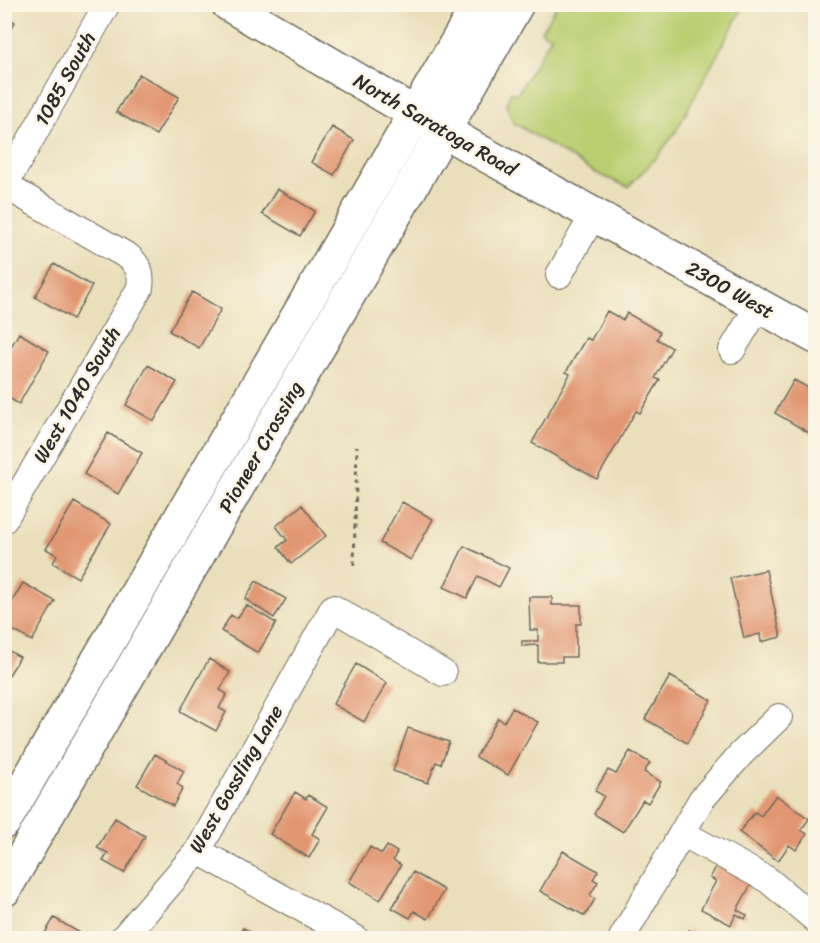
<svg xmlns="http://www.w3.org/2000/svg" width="820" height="943" viewBox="0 0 820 943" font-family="Sriracha,sans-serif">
<rect width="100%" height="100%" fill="#fcf5e5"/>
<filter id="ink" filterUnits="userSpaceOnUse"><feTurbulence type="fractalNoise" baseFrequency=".0167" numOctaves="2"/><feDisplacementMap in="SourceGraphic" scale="12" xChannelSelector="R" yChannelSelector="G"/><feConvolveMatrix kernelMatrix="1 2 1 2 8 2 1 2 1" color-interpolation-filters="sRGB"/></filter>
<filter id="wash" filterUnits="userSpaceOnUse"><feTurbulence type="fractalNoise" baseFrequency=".008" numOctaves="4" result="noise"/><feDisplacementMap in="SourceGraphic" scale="24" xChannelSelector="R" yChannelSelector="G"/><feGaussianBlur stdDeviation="1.35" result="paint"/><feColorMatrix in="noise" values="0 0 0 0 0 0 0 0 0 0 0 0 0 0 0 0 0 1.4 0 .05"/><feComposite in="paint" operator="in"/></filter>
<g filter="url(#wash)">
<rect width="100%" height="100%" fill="#eadfbb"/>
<!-- green -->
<path fill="#bace71" stroke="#727c4e" stroke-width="1.5" d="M557,5H744L675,133L657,157L628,187L596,173L514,123L506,105L510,93H518L551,37L541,31Z"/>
<g id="blocks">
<!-- building -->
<path fill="#e19772" d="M4,16L15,22L6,37L4,36Z
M139,74L179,97L156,135L116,112Z
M332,127L354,140L334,175L311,162Z
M277,189L315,211L300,236L262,214Z
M54,264L92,286L73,319L35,297Z
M192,292L221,309L199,348L169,331Z
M607,311L623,320L627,313L660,332L657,339L672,348L655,378L660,380L640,413L636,411L597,479L532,443L570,374L566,372L586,338L591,340Z
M19,333L49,351L19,404L4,395L6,383L4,382V359Z
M148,365L177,382L154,421L126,405Z
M794,380L812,390L810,392L816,396V437L775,413Z
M108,433L142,453L118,494L84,474Z
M74,502L111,524L78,578L53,563L57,555L46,549Z
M402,502L433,519L411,560L380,543Z
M302,505L326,536L291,564L278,547L287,540L276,526Z
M464,546L509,568L499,587L478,576L467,598L444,587Z
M766,570L781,637L761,642L760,634L744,638L730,578Z
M256,581L286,599L274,618L245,599Z
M23,583L55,601L32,641L4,625V615Z
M529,597H552V605H581V624H576V657H562V662H538V645L522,646V641H538V630H530Z
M246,605L276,623L258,653L221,631L231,615L237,619Z
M4,648L20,657L4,683Z
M209,659L230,672L220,690L227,694L219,708L226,712L216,731L180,711Z
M356,664L387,683L364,722L333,704Z
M670,676L711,700L687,743L645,719Z
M512,708L538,722L508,775L476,757L498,718L504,722Z
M408,728L449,742L441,764L436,762L428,783L393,771Z
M630,751L650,763L644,772L661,782L648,803L643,800L623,832L594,814L604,796L595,791L608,770L616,774Z
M155,754L184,771L177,784L183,788L173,806L137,785Z
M295,792L306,799L308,795L328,807L312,834L320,839L309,858L270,834Z
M776,795L809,819L801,830L807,834L796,850L789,845L778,861L739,832L755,812L761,816Z
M115,818L145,836L124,873L103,861L108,853L97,848Z
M387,846L397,852L393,860L401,865L380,900L349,882L370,847L382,854Z
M563,851L598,871L593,879L598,882L590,895L595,899L585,916L540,891Z
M720,860L754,879L737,910L747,915L745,919L736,914L731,925L701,909L716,881L710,878Z
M413,872L444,890L428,919L414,911L410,918L392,908Z
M54,918L80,933L77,938H42Z
M243,928L260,938H236Z
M689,930L704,938H684Z"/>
</g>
</g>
<g filter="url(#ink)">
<use href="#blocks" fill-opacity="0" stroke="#6e6a5d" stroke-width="1.5"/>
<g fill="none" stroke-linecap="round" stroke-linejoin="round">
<!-- minor casing -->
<g stroke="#6e6a5d" stroke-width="28">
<path id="minor" d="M4,185L129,257C139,266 142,274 140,288L4,520
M5,185L107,4
M559,275L594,214
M732,350L759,305
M682,833L768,880L816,920
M198,851L355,938
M123,938L198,851L333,608L443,673
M622,938L701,800L741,754L779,717"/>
</g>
<!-- major casing -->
<g stroke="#6e6a5d" stroke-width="36">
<path id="major" d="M228,4L475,149L816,337"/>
</g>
<!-- highway casing -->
<g stroke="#6e6a5d" stroke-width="36">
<path id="highway" d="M4,822L479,4
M4,890L517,4"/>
</g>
<!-- path -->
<path stroke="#6e6a5d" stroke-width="3" stroke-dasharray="4.5 4.5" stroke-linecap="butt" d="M354,565L357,446"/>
<!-- minor -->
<use href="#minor" stroke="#fff" stroke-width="26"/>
<!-- major -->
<use href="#major" stroke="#fff" stroke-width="33"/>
<!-- highway -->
<use href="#highway" stroke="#fff" stroke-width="33"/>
</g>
</g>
<g text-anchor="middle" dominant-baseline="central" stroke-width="5" stroke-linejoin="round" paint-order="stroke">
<!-- street labels -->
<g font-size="20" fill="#2b2b2b" stroke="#fcf5e5">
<text transform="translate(65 79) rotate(-61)">1085 South</text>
<text transform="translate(435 125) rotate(30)">North Saratoga Road</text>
<text transform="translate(730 290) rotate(29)">2300 West</text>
<text transform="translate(77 395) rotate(-60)">West 1040 South</text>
<text transform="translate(261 447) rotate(-60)">Pioneer Crossing</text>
<text transform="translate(236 779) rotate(-60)">West Gossling Lane</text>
</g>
</g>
<!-- margin -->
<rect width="820" height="943" fill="none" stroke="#fcf5e5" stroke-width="24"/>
</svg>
